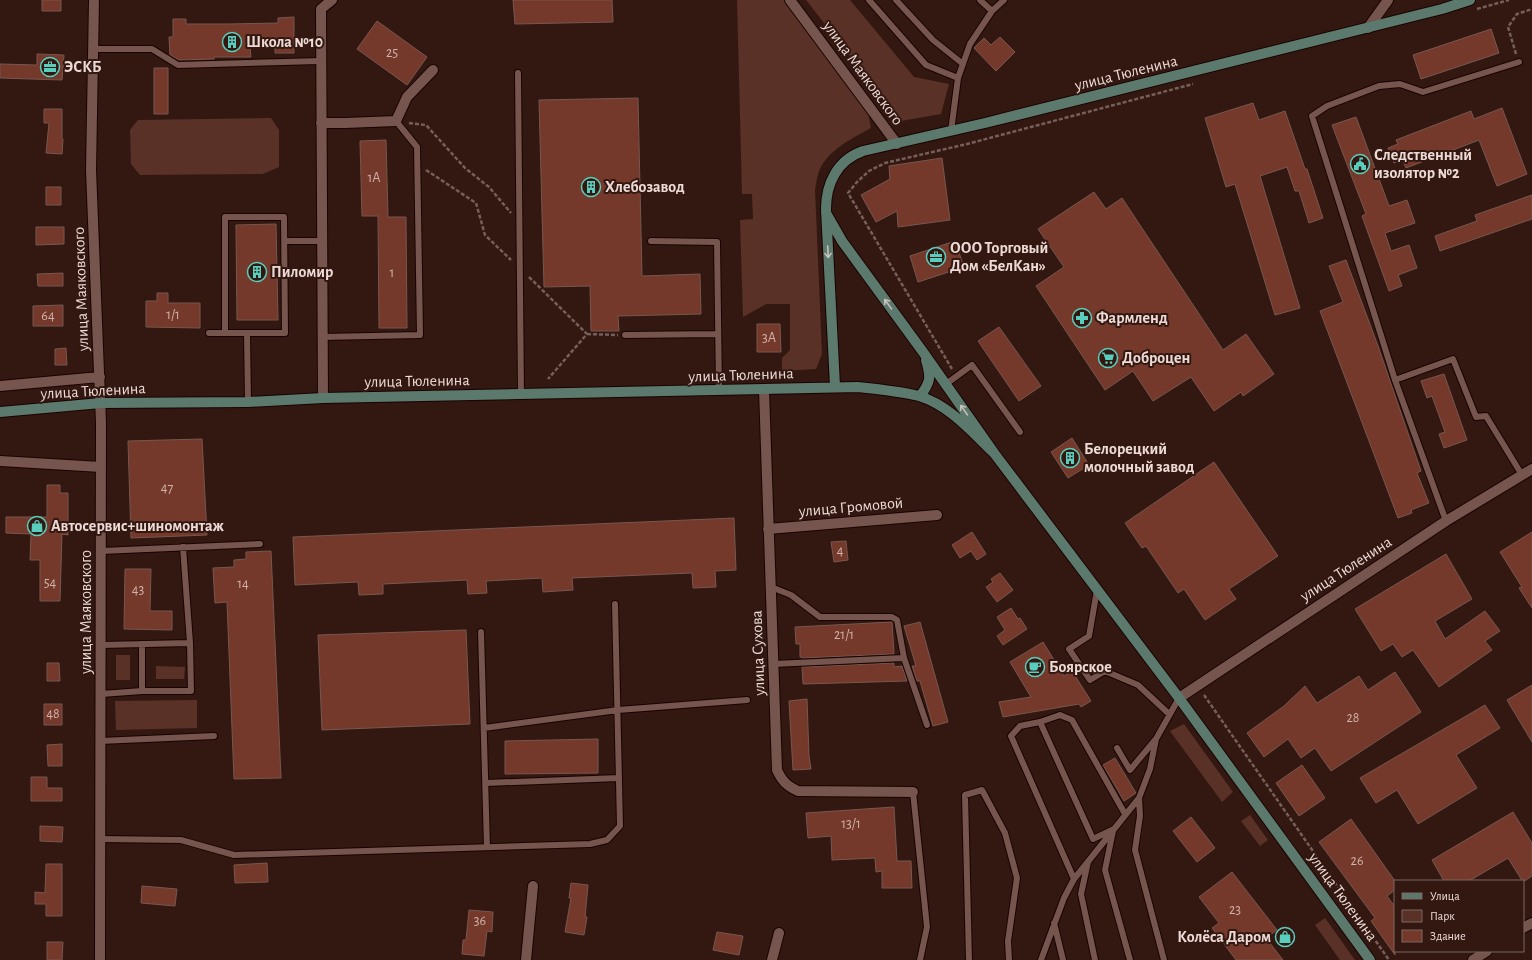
<svg xmlns="http://www.w3.org/2000/svg" width="1532" height="960" viewBox="0 0 1532 960" font-family="'Alegreya Sans',sans-serif">
<rect width="100%" height="100%" fill="#331812"/>
<!-- green -->
<path fill="#5a3126" d="M737,0H784L868,113L871,128C851,139 829,149 819,171C817,177 816,184 815,190L822,354L816,369L782,371V358L790,350V304H766L743,317L740,220L753,219L752,194H742Z
M806,0H850L914,77L949,84L941,114L901,121Z
M271,118L279,130V167L263,174L140,175L131,164L130,130L138,120Z
M116,655H130V680H116Z
M156,666L185,667L184,679H156Z
M197,700V728L116,730L115,701Z
M1184,724L1233,792L1222,802L1170,731Z
M1250,815L1268,840L1260,846L1241,821Z
M1325,918L1355,960H1340L1315,925Z"/>
<!-- building -->
<path fill="#74392a" stroke="#77574f" d="M42,0H61V11H42Z
M513,0H612L613,22L515,24Z
M294,17V53H275V47H250L251,57H214V59L179,60L170,55L169,37H173V19H186V24H229L278,23V18Z
M377,21L427,57L407,85L357,49Z
M1491,29L1499,53L1421,79L1413,55Z
M1000,37L1015,52L996,71L974,48L984,38L991,45Z
M37,54L64,55L62,80L0,78V64L37,65Z
M154,68H168V114H154Z
M638,98L642,276L700,274L701,314L618,316L619,331H591L590,286L544,287L539,100Z
M1253,103L1259,120L1285,111L1305,169H1307L1323,218L1309,223L1299,191H1295L1287,167L1260,176L1300,308L1275,315L1235,184L1226,187L1205,118Z
M1502,108L1527,174L1497,186L1479,140L1406,168L1402,159L1394,163L1388,148L1398,144L1396,140L1471,111L1474,119Z
M44,109H62V139H63L62,154L46,153L49,123H44Z
M1356,117L1389,206L1407,200L1415,223L1385,233L1391,251L1409,245L1417,268L1398,275L1402,286L1389,291L1362,216L1366,214L1332,125Z
M386,140L388,217H406L407,328H379L378,216H362L360,141Z
M942,158L950,220L898,227L897,211L876,222L861,195L890,179L889,166Z
M46,187H61V205H46Z
M1094,192L1106,209L1122,198L1223,350L1246,334L1274,374L1243,396L1241,392L1214,411L1191,377L1153,401L1133,371L1105,390L1036,286L1064,267L1038,229Z
M1532,195V219L1440,251L1435,236L1477,221L1475,215Z
M276,224L278,320H237L236,225Z
M36,227H64V244L36,245Z
M955,241L964,267L918,282L910,256Z
M1346,260L1378,346L1421,471L1417,473L1429,503L1411,510L1412,513L1398,518L1320,311L1343,302L1329,266Z
M63,273V286H38L37,274Z
M157,293H168V303H200V328L146,327V301H157Z
M63,305V326H33V306Z
M757,324H780L781,352H757Z
M999,327L1041,386L1019,401L978,341Z
M66,348L67,365H55V349Z
M1444,374L1467,440L1444,448L1439,434L1445,432L1432,396L1427,398L1421,381Z
M1072,438L1089,465L1068,478L1051,452Z
M202,439L207,535L131,538L128,441Z
M1214,462L1278,556L1229,589L1236,599L1205,620L1184,589L1178,593L1146,546L1142,548L1125,523Z
M47,485H60V493H68V535L62,534L60,601H40V560H30L31,534L6,533V517H47Z
M734,518L736,570L715,571L716,587L693,588L692,573L572,578L573,590L543,592L542,578L486,581L487,593L468,594L467,580L383,584V594L359,595L358,582L295,585L293,537Z
M972,532L986,554L977,560L971,551L960,558L952,545Z
M1532,532V608L1519,588L1522,587L1500,552Z
M846,541L848,560L834,562L831,542Z
M271,551L281,778L234,779L227,602L215,603L213,568L234,567V560L246,559V552Z
M1446,554L1472,599L1435,621L1445,639L1485,611L1500,631L1485,641L1492,650L1439,687L1413,650L1402,657L1393,644L1381,651L1355,609Z
M125,569H151L150,611H172V630L124,629Z
M1000,573L1013,590L997,602L986,587L993,582L991,579Z
M1011,608L1018,619L1020,618L1027,629L1003,645L997,636L1005,630L997,617Z
M892,622L894,654L802,658V657H800V644H796L795,627Z
M920,622L948,722L933,726L920,681H917L912,666H916L904,626Z
M466,630L470,724L322,730L318,635Z
M1043,642L1064,676L1072,671L1091,701L1081,707L1079,704L1003,717L999,702L1031,697L1010,662Z
M47,663H59L60,681H47Z
M894,663V667L902,666L907,681L803,684L802,667Z
M1395,672L1421,712L1331,771L1315,748L1301,758L1288,739L1264,757L1247,733L1284,706L1305,686L1317,703L1359,676L1368,690Z
M1532,685V742L1507,700Z
M807,699L809,756L811,769L793,770L789,701Z
M44,704H62V725H44Z
M1485,705L1500,728L1456,755L1477,788L1418,824L1397,790L1376,803L1360,778Z
M598,739V773L505,774V741Z
M62,744V766H48L47,745Z
M1115,758L1136,793L1124,801L1103,765Z
M1302,765L1325,798L1299,816L1276,783Z
M31,777H47V788H62V801H31Z
M894,807L897,861H911L912,888H882V871L876,872L875,858L832,860L831,836L808,838L806,813Z
M1513,812L1532,843V876L1523,882L1508,858L1469,881H1444L1432,860Z
M1191,817L1215,848L1197,862L1173,831Z
M1351,819L1395,881V890L1387,896L1395,907V955L1371,921L1375,918L1319,842Z
M40,826L63,827L62,842L40,841Z
M267,863L268,882L235,883L234,865Z
M46,864H62V916H46V904H35V892L45,893Z
M1232,872L1277,930L1266,938L1283,960H1236L1212,928L1219,923L1199,897Z
M571,883L588,885L585,917H587L584,935L565,932L571,898H569Z
M142,886L177,889L175,906L141,903Z
M469,910L493,912L492,932L487,931L484,956L462,954L463,940H466Z
M717,932L743,936L739,955L713,950Z
M47,942H63L62,960H47Z"/>
<g fill="none" stroke-linecap="round" stroke-linejoin="round">
<!-- lane casing -->
<g stroke="#190301" stroke-width="8">
<path id="lane" d="M869,0L926,65L958,78
M896,0L933,40L963,64
M980,0L992,11
M93,49H152L178,65L320,61
M518,73L521,394
M951,131L958,78L970,44L992,11L1004,0
M285,241H322
M651,241L717,242L719,390
M209,333H247L248,402
M225,333V217H284L285,333H247
M625,335L718,334
M322,337L420,335L417,147L396,121
M1395,380L1453,359L1476,417L1486,416L1522,475
M946,384L972,365L1020,432
M1446,521L1395,380L1312,116L1327,106L1379,86L1400,84L1423,92L1519,62
M101,551L260,544
M771,587L791,595L820,617H892L897,620L904,658L927,725
M1097,590L1089,636L1069,649L1090,680L1105,671L1138,685L1169,714
M481,632L487,847
M101,645L190,643L183,547
M773,664L904,658
M142,691V644
M101,694L142,691H191L190,643
M1040,722L1060,715L1072,720L1125,814
M484,728L618,710L747,700
M100,741L214,736
M1117,748L1130,770L1155,740
M486,783L619,778
M913,792L927,927L920,960
M1139,798L1140,816L1135,850L1164,960
M1113,831L1105,870L1130,960
M100,839L181,840L234,855L590,844L607,840L620,826L615,604
M1088,862L1081,894L1095,960
M1074,879L1011,736L1020,726L1040,722L1093,839L1114,829
M1054,923L1063,960
M969,960L965,795L982,790L1005,833L1017,878L1008,941L1009,960
M1041,960L1064,898L1074,879L1139,798L1150,769L1156,739L1179,698"/>
</g>
<!-- street casing -->
<g stroke="#190301" stroke-width="12">
<path id="street" d="M94,0L91,170L101,423L100,960
M790,0L897,144
M1368,28L1388,0
M321,123H345L396,121L407,97L433,70
M0,386L100,377
M764,390L777,770C782,781 787,786 798,791L913,792
M323,398L321,9L332,0
M0,461L101,467
M768,529L937,515
M1179,698L1446,521L1532,469
M1523,928L1532,923
M526,960L533,886
M772,960L779,933
M1473,960L1487,951"/>
</g>
<!-- secondary casing -->
<g stroke="#190301" stroke-width="12">
<path id="secondary" d="M826,213L842,241L923,352L994,453L1179,698L1370,960
M835,386L826,209C826,184 837,160 863,151L985,123L1442,9L1470,0
M920,396C931,382 931,377 926,360
M0,412L101,403L248,402L323,398L858,387C878,389 899,391 919,396C949,405 972,432 994,453"/>
</g>
<!-- path -->
<path stroke="#765e59" stroke-width="2.5" stroke-dasharray="4 2" stroke-linecap="butt" d="M1477,9L1509,0
M1516,54L1508,27L1517,14L1532,9
M409,123L426,125L465,168L489,187L511,213
M426,170L476,203L485,235L511,260
M529,277L587,334L548,379
M587,334L618,335
M952,369L848,193L857,182L869,171L885,163L967,144L1193,84
M1204,695L1389,960"/>
<!-- lane -->
<use href="#lane" stroke="#75554d" stroke-width="6"/>
<!-- street -->
<use href="#street" stroke="#75554d" stroke-width="10"/>
<!-- secondary -->
<use href="#secondary" stroke="#5c796d" stroke-width="10"/>
</g>
<!-- one-way arrows -->
<defs><path id="oneway-shaft" d="M-6 0H5M1.5-3L5.5 0L1.5 3" fill="none" stroke-width="1.6" stroke-linecap="round" stroke-linejoin="round"/></defs>
<g stroke="#c9c2bb">
<use href="#oneway-shaft" transform="translate(828 252) rotate(87)"/>
<use href="#oneway-shaft" transform="translate(888 304) rotate(-126)"/>
<use href="#oneway-shaft" transform="translate(964 410) rotate(-125)"/>
</g>
<!-- icons -->
<defs>
<g id="building-ring" transform="scale(1)"><circle r="9.5" fill="#331812" stroke="#5acebd" stroke-width="1.5"/><path d="M-4-6H4V6H1V3H-1V6H-4ZM-2.5-4.3h1.7v1.8h-1.7ZM.8-4.3h1.7v1.8H.8ZM-2.5-1h1.7V.8h-1.7ZM.8-1h1.7V.8H.8Z" fill="#5acebd"/></g>
<g id="office-ring" transform="scale(1)"><circle r="9.5" fill="#331812" stroke="#5acebd" stroke-width="1.5"/><path d="M-6-3h4V-5.5h4V-3h4V5H-6ZM-1-4.5V-3h2v-1.5ZM-6 0V1H6V0Z" fill="#5acebd"/></g>
<g id="civic-ring" transform="scale(1)"><circle r="9.5" fill="#331812" stroke="#5acebd" stroke-width="1.5"/><path d="M-.6-6.5H3V-4.5H.6V-3L4-1V1h2V6H-6V1h2V-1L-.6-3ZM-1.2 2.5V6h2.4V2.5Z" fill="#5acebd"/></g>
<g id="pharmacy-ring" transform="scale(1)"><circle r="9.5" fill="#331812" stroke="#5acebd" stroke-width="1.5"/><path d="M-2-6h4v4h4v4h-4v4h-4v-4h-4v-4h4Z" fill="#5acebd"/></g>
<g id="supermarket-ring" transform="scale(1)"><circle r="9.5" fill="#331812" stroke="#5acebd" stroke-width="1.5"/><path d="M-6-5.5h2.5l.6 2H6L4.5 2H-2.5L-4.4-4H-6ZM-1.5 3.2a1.3 1.3 0 1 0 .1 0ZM3 3.2a1.3 1.3 0 1 0 .1 0Z" fill="#5acebd"/></g>
<g id="shop-ring" transform="scale(1)"><circle r="9.5" fill="#331812" stroke="#5acebd" stroke-width="1.5"/><path d="M-5-2.5h2.3a2.7 3.5 0 0 1 5.4 0H5L5.5 6h-11ZM-1.5-2.5h3a1.5 2.3 0 0 0-3 0Z" fill="#5acebd"/></g>
<g id="cafe-ring" transform="scale(1)"><circle r="9.5" fill="#331812" stroke="#5acebd" stroke-width="1.5"/><path d="M-5.5-4.5H6V0H3Q3 3.5 0 3.5H-2.5Q-5.5 3.5-5.5 0ZM3-3.2v2h1.7v-2ZM-6 4.5H4V6H-6Z" fill="#5acebd"/></g>
</defs>
<g fill-rule="evenodd">
<use href="#building-ring" x="232" y="42"/>
<use href="#office-ring" x="50" y="67"/>
<use href="#civic-ring" x="1360" y="164"/>
<use href="#building-ring" x="591" y="187"/>
<use href="#office-ring" x="936" y="257"/>
<use href="#building-ring" x="257" y="272"/>
<use href="#pharmacy-ring" x="1082" y="318"/>
<use href="#supermarket-ring" x="1108" y="358"/>
<use href="#building-ring" x="1070" y="458"/>
<use href="#shop-ring" x="37" y="526"/>
<use href="#cafe-ring" x="1035" y="667"/>
<use href="#shop-ring" x="1285" y="937"/>
</g>
<g text-anchor="middle" dominant-baseline="central" stroke-width="4" stroke-linejoin="round" paint-order="stroke">
<!-- number labels -->
<g font-size="14" fill="#cfb2aa">
<text x="392" y="53">25</text>
<text x="374" y="178">1А</text>
<text x="392" y="273">1</text>
<text x="173" y="315">1/1</text>
<text x="48" y="316">64</text>
<text x="769" y="338">3А</text>
<text x="167" y="488">47</text>
<text x="840" y="551">4</text>
<text x="50" y="583">54</text>
<text x="243" y="584">14</text>
<text x="138" y="590">43</text>
<text x="844" y="635">21/1</text>
<text x="53" y="714">48</text>
<text x="1353" y="718">28</text>
<text x="851" y="824">13/1</text>
<text x="1357" y="861">26</text>
<text x="1235" y="910">23</text>
<text x="480" y="921">36</text>
</g>
<!-- poi labels -->
<g font-size="16" font-weight="bold" fill="#eddad5" stroke="#331812" text-anchor="start">
<text x="246" y="42">Школа №10</text>
<text x="64" y="67">ЭСКБ</text>
<text x="1374" y="155">Следственный<tspan x="1374" dy="18">изолятор №2</tspan></text>
<text x="605" y="187">Хлебозавод</text>
<text x="950" y="248">ООО Торговый<tspan x="950" dy="18">Дом «БелКан»</tspan></text>
<text x="271" y="272">Пиломир</text>
<text x="1096" y="318">Фармленд</text>
<text x="1122" y="358">Доброцен</text>
<text x="1084" y="449">Белорецкий<tspan x="1084" dy="18">молочный завод</tspan></text>
<text x="51" y="526">Автосервис+шиномонтаж</text>
<text x="1049" y="667">Боярское</text>
<text x="1271" y="937" text-anchor="end">Колёса Даром</text>
</g>
<!-- street labels -->
<g font-size="16" fill="#eddad5" stroke="#331812">
<text transform="translate(863 73) rotate(54)">улица Маяковского</text>
<text transform="translate(1126 73) rotate(-14)">улица Тюленина</text>
<text transform="translate(81 289) rotate(-92)">улица Маяковского</text>
<text transform="translate(741 375) rotate(-2)">улица Тюленина</text>
<text transform="translate(417 381) rotate(-1)">улица Тюленина</text>
<text transform="translate(93 391) rotate(-3)">улица Тюленина</text>
<text transform="translate(851 507) rotate(-5)">улица Громовой</text>
<text transform="translate(1346 569) rotate(-33)">улица Тюленина</text>
<text transform="translate(86 612) rotate(-90)">улица Маяковского</text>
<text transform="translate(758 653) rotate(-92)">улица Сухова</text>
<text transform="translate(1343 897) rotate(54)">улица Тюленина</text>
</g>
</g>
<!-- legend -->
<rect x="1394" y="880" width="130" height="72" fill="#331812" stroke="#7d6660"/>
<rect x="1402" y="893" width="20" height="6" fill="#5c796d" stroke="#7d6660"/>
<text x="1430" y="900" font-size="12" fill="#eddad5">Улица</text>
<rect x="1402" y="910" width="20" height="12" fill="#5a3126" stroke="#7d6660"/>
<text x="1430" y="920" font-size="12" fill="#eddad5">Парк</text>
<rect x="1402" y="930" width="20" height="12" fill="#74392a" stroke="#7d6660"/>
<text x="1430" y="940" font-size="12" fill="#eddad5">Здание</text>
</svg>
